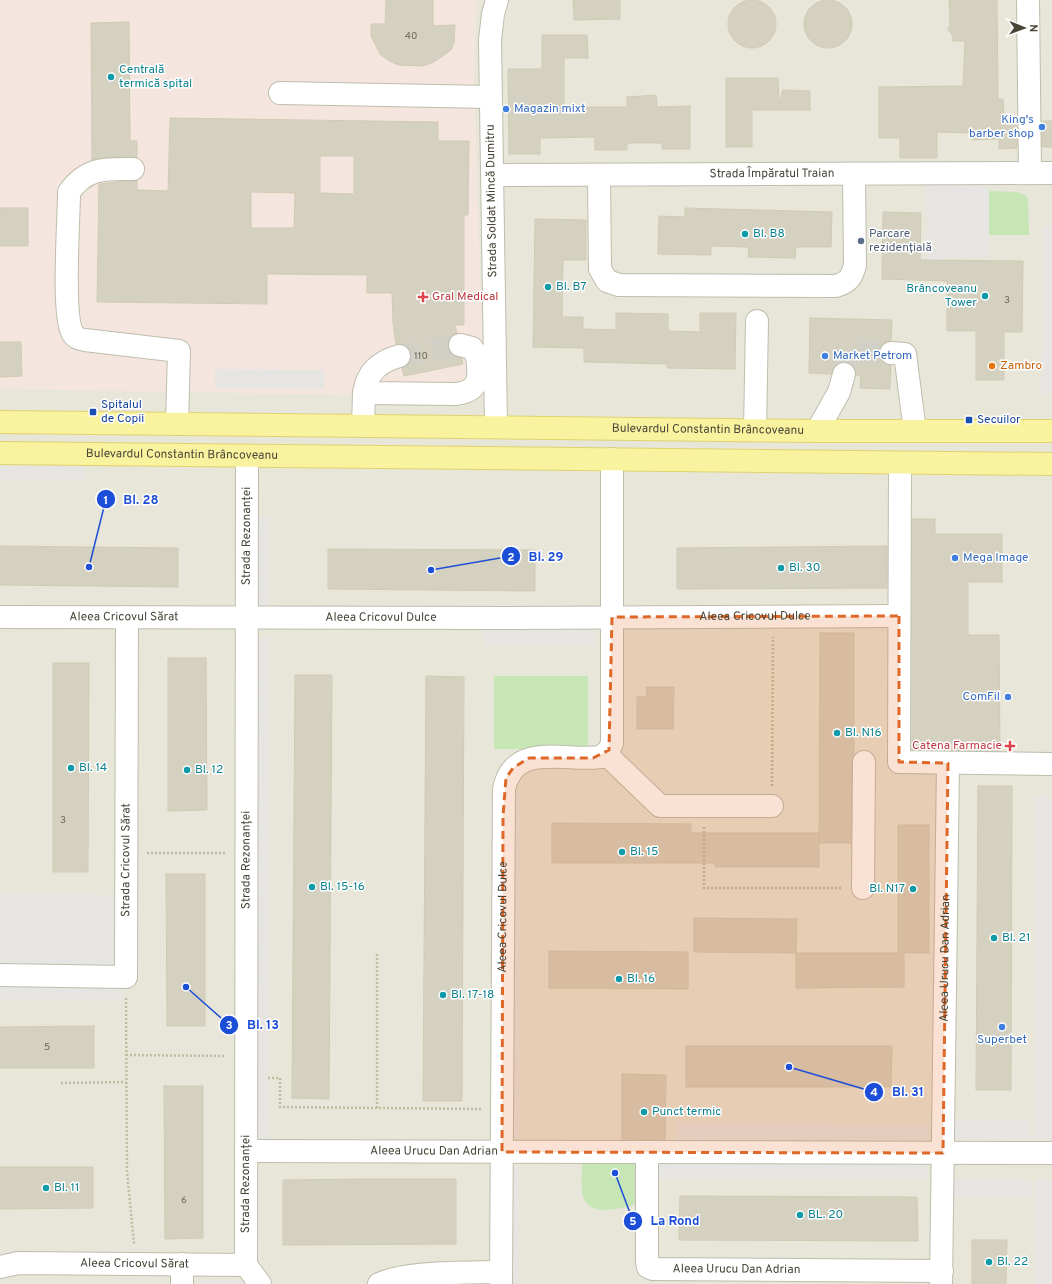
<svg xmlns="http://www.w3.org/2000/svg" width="1052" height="1284" viewBox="0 0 1052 1284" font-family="Overpass,sans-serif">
<rect width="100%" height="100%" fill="#f4f3ea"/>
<!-- residential -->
<path fill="#e8e6d8" d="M0,0H1052V1284H0Z"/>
<!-- medical -->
<path fill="#f4e6de" d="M0,0H476L474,80L484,397L0,389Z"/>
<!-- green -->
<path fill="#c6e6b5" d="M989,191L1018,192L1026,196L1028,199L1029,235H989Z
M494,676H588V749H494Z
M583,1152H647V1200C631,1207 589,1220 583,1196C580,1183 583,1165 583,1152Z"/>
<!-- parking -->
<path fill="#e6e5e1" d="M926,185H989V258H945V272H926Z
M1042,226H1052V394H1041Z
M215,369L324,370V389L215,388Z
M207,409L336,412V423L206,420Z
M0,465L85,466L84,480L0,479Z
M247,517H268V607H247Z
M484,628H594V646H484Z
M247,638H269V1151H246Z
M510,794H520L518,1138H507Z
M1034,796H1051V1140H1034Z
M0,894L123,895L122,1001L0,1000Z
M954,1121H1030V1140L954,1139Z
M676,1122L929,1124L928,1142H676Z
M927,1161V1178L657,1179V1163Z
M508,1166H518V1284H507Z
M953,1180H1031V1197H953Z
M1036,1180H1052V1284H1035Z
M201,1280H244V1284H201Z"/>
<!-- building -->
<path fill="#d5d1c0" stroke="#d0cbb3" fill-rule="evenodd" d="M386,0H433V26L455,25L454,42L451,50L434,62L423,66L398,65L388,60L380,54L371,36V24H385Z
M573,0H620V19L574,20Z
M949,0H997L998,99H1003L1004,122H1017V148L999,149V139L972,140V133L937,132V158H900V138H879V87L963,86L965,41H953L952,34L948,30L950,25Z
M804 24a24 24 0 1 1 48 0a24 24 0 1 1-48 0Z
M728 24a24 24 0 1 1 48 0a24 24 0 1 1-48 0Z
M129,22L130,141H137V158L113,157L92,160L91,23Z
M542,35H587L588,58H564V107H627V97L656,95L657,107L690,106V149H662V143H627V150H595V137L540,138V154H509L508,69H542Z
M726,78H778L779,103L783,90L810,91V110H752V147H726Z
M170,118L438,122V141H469L468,215H464V325H455L457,333L451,337L448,342V348L451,354L462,358L463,364L404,376L402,368L409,364L411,359V352L407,346L396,344L393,323L392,293H367V275L267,274V304L97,302L99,184L137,180V190L168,191ZM320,156H354V194L320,193ZM251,192L295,193L294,228H251Z
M1042,121H1052V147H1042Z
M0,208H28V246H0Z
M685,208L832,212L831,247H796L795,258L748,257L749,247L711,246V255L658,254L659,216L685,217Z
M883,212L921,213L920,260L1023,261L1022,332H1004V380H976V331H947V281L882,279Z
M535,219L586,220V260H563L562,317H583V329L616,330V313L668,314V331L700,332V313H736L735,369L667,368V364L584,362V348L533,347Z
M810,318L892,320L891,341L885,342L881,346L879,352L880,358L884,363L891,366L890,389L860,388L861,375H856L853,366L847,362H841L836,365L831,374L809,373Z
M0,342H21L22,376L0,377Z
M912,519H935V534H1002V582H968V635H999L1000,751L912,750Z
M0,546L178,548V587L0,585Z
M887,546V588L677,589V548Z
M328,549L535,550V591L328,589Z
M820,633H854V755L852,762L851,843H819Z
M168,658H206L207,810L168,811Z
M53,663H89L88,872H53Z
M295,675H332L329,1099L292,1098Z
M426,676L464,677L462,1101H423Z
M646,687H674L673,729H637V697H647Z
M978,786H1012L1011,1090H976Z
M552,823L691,824V833H819V867H715V863H552Z
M898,825H929V953H904V987L796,988V953H898Z
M166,874H205V1026H167Z
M694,918L797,919L796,953L694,952Z
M549,951L688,952V989L549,988Z
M94,1026V1068H0V1027Z
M686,1046H892L891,1087H686Z
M622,1074L666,1075L665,1140L622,1139Z
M164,1086H203V1238L165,1239Z
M0,1167H93V1208L0,1209Z
M368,1179H456V1244L283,1245V1180Z
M680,1196L917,1197L918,1241L679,1240Z
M972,1240H1007L1006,1284H972Z"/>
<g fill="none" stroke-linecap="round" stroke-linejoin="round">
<!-- minor-tunnel -->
<path stroke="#d2d0c6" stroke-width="22" stroke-dasharray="22 11" stroke-linecap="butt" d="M399,356L460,345
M844,374L848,352L891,353"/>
<!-- minor casing -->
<g stroke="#bfbdad" stroke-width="24">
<g id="minor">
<path d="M1028,0L1030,173"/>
<path d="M280,93L490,97"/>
<path d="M133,169C105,169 87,167 69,192C69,219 62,312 72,332C75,338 79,339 85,340L179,351L177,424"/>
<path id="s1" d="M492,175L1052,173"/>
<path d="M599,175L600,269L607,281L619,285L836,286C849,282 852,277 855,265L854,174"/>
<path d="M891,353L905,354L915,431"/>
<path d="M399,356C379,362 367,372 364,393L456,394C474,392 480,383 478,366C478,359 477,354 472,348L460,345"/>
<path d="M363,426L364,393"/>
<path d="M496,427L490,40L493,14L497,0"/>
<path d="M755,430L757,321"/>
<path d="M817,431L839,392L844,374"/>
<path d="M900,463L899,762L1052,764"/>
<path id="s2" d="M0,617L507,618L899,616"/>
<path d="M606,754L660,806H772"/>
<path d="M863,888L864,762"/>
<path id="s3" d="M0,975L126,977L127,617"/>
<path id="s4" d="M246,1151L1052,1153"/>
<path id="s5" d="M647,1152V1262L648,1267L653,1269L942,1271"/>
<path id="s6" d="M246,1265L247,456"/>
<path d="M246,1265L260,1284"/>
<path id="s7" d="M0,1267L18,1263L246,1265"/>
<path d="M182,1284V1264"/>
<path d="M379,1284C408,1271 468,1273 501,1272"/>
<path id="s8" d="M501,1284L504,789C514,741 565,762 601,757L609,750L612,743V459"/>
<path id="s9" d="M941,1284L948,763"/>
</g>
</g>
<!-- major casing -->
<g stroke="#dfd36e" stroke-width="24">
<g id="major">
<path id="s10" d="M0,422L817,431H1052"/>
<path id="s11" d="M0,453L1052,464"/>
</g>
</g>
<!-- path -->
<path stroke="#c1bb9f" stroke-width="2.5" stroke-dasharray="2 2" stroke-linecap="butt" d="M772,786L773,637
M704,827V888H843
M147,853H226
M377,954V1108
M126,998L127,1171L134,1244
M126,1055L226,1056
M268,1078H280V1107L481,1109
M61,1083L126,1082"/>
<!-- minor -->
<use href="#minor" stroke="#fff" stroke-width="22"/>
<!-- major -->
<use href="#major" stroke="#f9f29e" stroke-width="22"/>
</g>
<!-- marked area -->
<path fill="#df6828" fill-opacity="0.2" stroke="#df6828" stroke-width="3" stroke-dasharray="8 5" stroke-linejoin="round" d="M899,616V762L948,763L943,1153L502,1152L503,816L506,778L513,768L529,758H593L609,750L612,617Z"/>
<!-- markers -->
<g fill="#0f9aa8" stroke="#fff" stroke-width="1.5">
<circle cx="111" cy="77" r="4"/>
<circle cx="745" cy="234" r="4"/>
<circle cx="548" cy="287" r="4"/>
<circle cx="985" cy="296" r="4"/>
<circle cx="781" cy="568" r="4"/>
<circle cx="837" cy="733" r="4"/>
<circle cx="71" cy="768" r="4"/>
<circle cx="187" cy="770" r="4"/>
<circle cx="622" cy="852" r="4"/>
<circle cx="312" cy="887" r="4"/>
<circle cx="913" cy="889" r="4"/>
<circle cx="994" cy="938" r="4"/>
<circle cx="619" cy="979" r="4"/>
<circle cx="443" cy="995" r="4"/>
<circle cx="644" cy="1112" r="4"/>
<circle cx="46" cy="1188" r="4"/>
<circle cx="800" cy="1215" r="4"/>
<circle cx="989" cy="1262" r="4"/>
</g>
<g fill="#3f7fe0" stroke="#fff" stroke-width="1.5">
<circle cx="506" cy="109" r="4"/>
<circle cx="1042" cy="127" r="4"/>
<circle cx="825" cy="356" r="4"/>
<circle cx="955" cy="558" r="4"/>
<circle cx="1008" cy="697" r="4"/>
<circle cx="1002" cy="1027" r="4"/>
</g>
<circle fill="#5c6f8a" stroke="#fff" stroke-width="1.5" cx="861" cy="241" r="4"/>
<g fill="#e0444e" stroke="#fff" stroke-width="1.5">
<path d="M421 291h4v4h4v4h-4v4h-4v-4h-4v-4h4z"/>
<path d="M1008 740h4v4h4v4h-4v4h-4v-4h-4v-4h4z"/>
</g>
<circle fill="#e8710a" stroke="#fff" stroke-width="1.5" cx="992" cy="366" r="4"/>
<g fill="#1a4fb4" stroke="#fff" stroke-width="1.5">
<rect x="89" y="408" width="8" height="8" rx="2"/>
<rect x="965" y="416" width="8" height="8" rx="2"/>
</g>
<g text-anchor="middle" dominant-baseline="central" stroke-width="3" stroke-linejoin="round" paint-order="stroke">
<!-- number labels -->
<g font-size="10" fill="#6b685a">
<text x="411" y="36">40</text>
<text x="1007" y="300">3</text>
<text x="421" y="356">110</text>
<text x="63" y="820">3</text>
<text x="47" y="1047">5</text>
<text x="184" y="1200">6</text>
</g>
<!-- culture labels -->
<g font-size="12" fill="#0d838f" stroke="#fff" text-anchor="start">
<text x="119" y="70">Centrală<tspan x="119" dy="14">termică spital</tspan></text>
<text x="753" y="234">Bl. B8</text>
<text x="556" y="287">Bl. B7</text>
<text x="977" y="289" text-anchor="end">Brâncoveanu<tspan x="977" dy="14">Tower</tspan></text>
<text x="789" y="568">Bl. 30</text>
<text x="845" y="733">Bl. N16</text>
<text x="79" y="768">Bl. 14</text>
<text x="195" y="770">Bl. 12</text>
<text x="630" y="852">Bl. 15</text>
<text x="320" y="887">Bl. 15-16</text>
<text x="905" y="889" text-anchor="end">Bl. N17</text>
<text x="1002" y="938">Bl. 21</text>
<text x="627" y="979">Bl. 16</text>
<text x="451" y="995">Bl. 17-18</text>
<text x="652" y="1112">Punct termic</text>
<text x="54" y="1188">Bl. 11</text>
<text x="808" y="1215">BL. 20</text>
<text x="997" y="1262">Bl. 22</text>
</g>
<!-- shop labels -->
<g font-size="12" fill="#366cbe" stroke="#fff" text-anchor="start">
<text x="514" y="109">Magazin mixt</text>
<text x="1034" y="120" text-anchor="end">King's<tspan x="1034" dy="14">barber shop</tspan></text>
<text x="833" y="356">Market Petrom</text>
<text x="963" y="558">Mega Image</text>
<text x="1000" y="697" text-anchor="end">ComFil</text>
<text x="1002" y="1040" text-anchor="middle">Superbet</text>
</g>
<!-- street labels -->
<g font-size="12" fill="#484538" stroke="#fff">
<text stroke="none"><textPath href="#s1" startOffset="280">Strada Împăratul Traian</textPath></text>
<text transform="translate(492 201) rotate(-91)">Strada Soldat Mincă Dumitru</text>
<text stroke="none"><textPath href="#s10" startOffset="708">Bulevardul Constantin Brâncoveanu</textPath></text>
<text stroke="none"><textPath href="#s11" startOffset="182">Bulevardul Constantin Brâncoveanu</textPath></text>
<text stroke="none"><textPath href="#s6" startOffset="729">Strada Rezonanței</textPath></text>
<text stroke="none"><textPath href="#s2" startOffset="755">Aleea Cricovul Dulce</textPath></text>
<text stroke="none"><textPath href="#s2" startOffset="124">Aleea Cricovul Sărat</textPath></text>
<text stroke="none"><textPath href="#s2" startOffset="381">Aleea Cricovul Dulce</textPath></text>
<text stroke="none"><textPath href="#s3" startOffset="243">Strada Cricovul Sărat</textPath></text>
<text stroke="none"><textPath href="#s6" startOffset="405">Strada Rezonanței</textPath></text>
<text stroke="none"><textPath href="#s8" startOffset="367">Aleea Cricovul Dulce</textPath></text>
<text stroke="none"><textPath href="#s9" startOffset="326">Aleea Urucu Dan Adrian</textPath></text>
<text stroke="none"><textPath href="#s4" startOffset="188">Aleea Urucu Dan Adrian</textPath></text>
<text stroke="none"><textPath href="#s6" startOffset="81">Strada Rezonanței</textPath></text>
<text stroke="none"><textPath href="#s7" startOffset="135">Aleea Cricovul Sărat</textPath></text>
<text stroke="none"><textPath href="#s5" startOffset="204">Aleea Urucu Dan Adrian</textPath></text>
</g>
<!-- service labels -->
<g font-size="12" fill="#4e5e75" stroke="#fff" text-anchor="start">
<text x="869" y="234">Parcare<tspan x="869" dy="14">rezidențială</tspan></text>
</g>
<!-- health labels -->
<g font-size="12" fill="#be3a42" stroke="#fff" text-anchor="start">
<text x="432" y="297">Gral Medical</text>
<text x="1002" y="746" text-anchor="end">Catena Farmacie</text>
</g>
<!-- food labels -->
<g font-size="12" fill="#c56008" stroke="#fff" text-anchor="start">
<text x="1000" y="366">Zambro</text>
</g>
<!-- transit labels -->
<g font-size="12" fill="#164399" stroke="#fff" text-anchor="start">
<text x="101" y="405">Spitalul<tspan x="101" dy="14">de Copii</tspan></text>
<text x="977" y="420">Secuilor</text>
</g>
</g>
<!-- callouts -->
<path fill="none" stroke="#1d4ed8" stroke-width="1.5" d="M89 567L106 499M431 570L511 556M186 987L229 1025M789 1067L874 1092M615 1173L633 1221"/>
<g fill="#1d4ed8" stroke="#fff" stroke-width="1.5">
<circle cx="89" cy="567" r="4"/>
<circle cx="431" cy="570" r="4"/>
<circle cx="186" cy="987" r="4"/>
<circle cx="789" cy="1067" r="4"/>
<circle cx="615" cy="1173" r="4"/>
<circle cx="106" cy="499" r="10"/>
<circle cx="511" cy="556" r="10"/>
<circle cx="229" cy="1025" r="10"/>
<circle cx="874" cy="1092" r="10"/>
<circle cx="633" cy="1221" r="10"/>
</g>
<g font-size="12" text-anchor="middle" font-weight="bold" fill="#fff">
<text x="106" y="504">1</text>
<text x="511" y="561">2</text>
<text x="229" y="1029">3</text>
<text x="874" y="1096">4</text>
<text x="633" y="1225">5</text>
</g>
<g font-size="13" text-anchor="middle" font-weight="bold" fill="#1d4ed8" stroke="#fff" stroke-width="3" stroke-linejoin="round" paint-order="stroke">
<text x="141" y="504">Bl. 28</text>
<text x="546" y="561">Bl. 29</text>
<text x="263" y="1029">Bl. 13</text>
<text x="908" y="1096">Bl. 31</text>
<text x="675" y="1225">La Rond</text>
</g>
<!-- north arrow -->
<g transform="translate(1024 28) rotate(91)" stroke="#ffffff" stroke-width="3" paint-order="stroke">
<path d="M0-3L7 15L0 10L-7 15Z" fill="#484538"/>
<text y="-6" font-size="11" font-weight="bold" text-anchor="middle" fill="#484538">N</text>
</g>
</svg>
